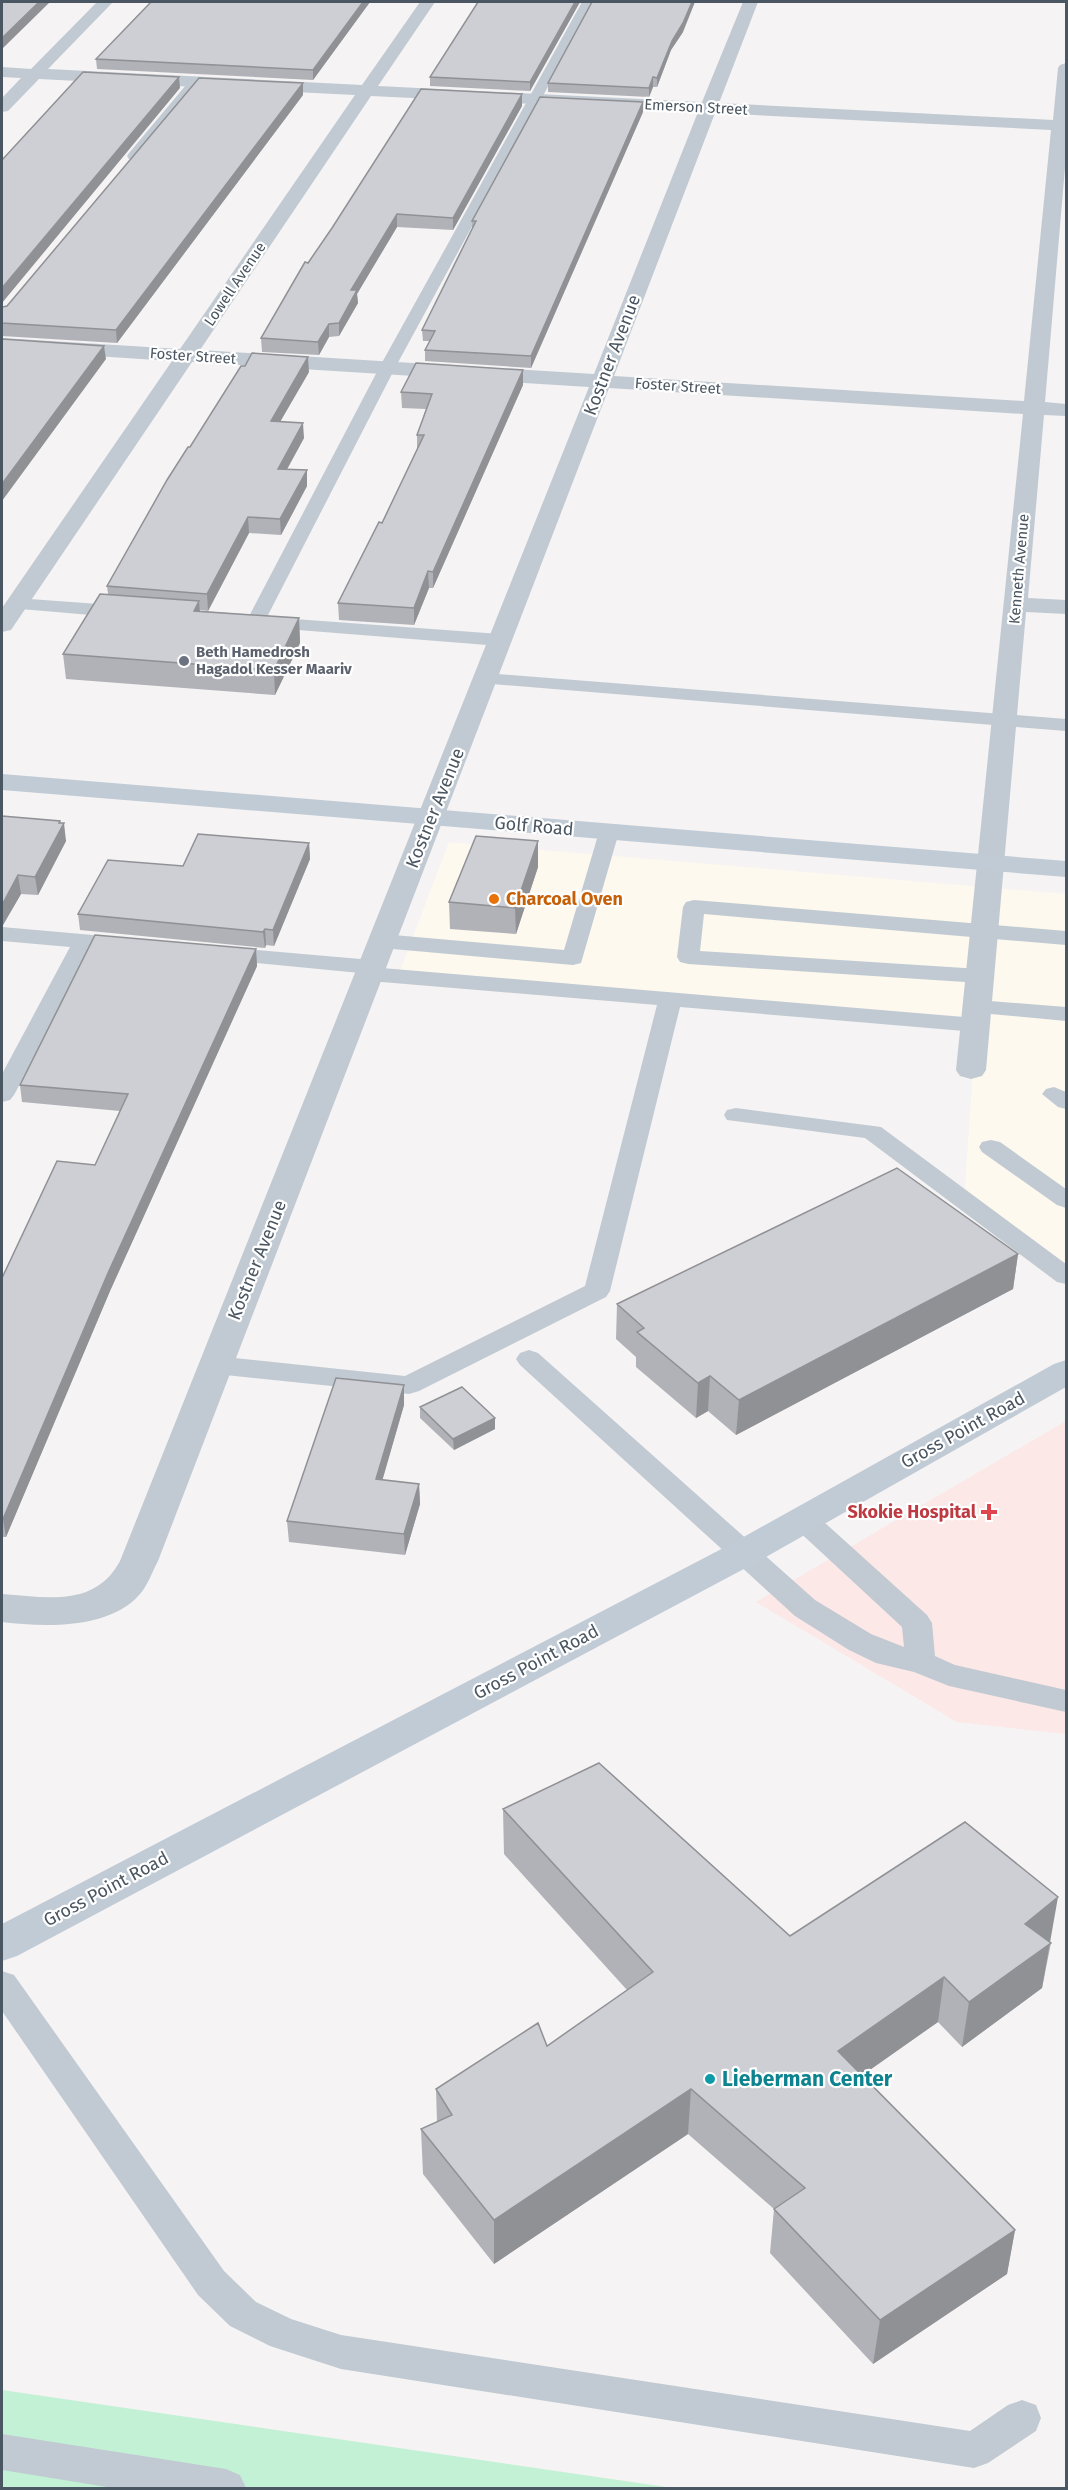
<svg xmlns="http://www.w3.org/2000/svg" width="1068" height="2490" viewBox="0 0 1068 2490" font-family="'Fira Sans',sans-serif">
<rect width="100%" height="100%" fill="#f5f3f3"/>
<!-- commercial -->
<path fill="#fdf9ef" d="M449,842L1066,894V1276L964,1200L976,1025L398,976Z"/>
<!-- medical -->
<path fill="#fce8e6" d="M1066,1421V1734L957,1722L756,1602Z"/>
<!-- green -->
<path fill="#c3f1d5" d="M2,2390L673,2488H2Z"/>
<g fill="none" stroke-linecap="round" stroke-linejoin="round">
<!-- lane -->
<path fill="#c1cad2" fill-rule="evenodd" d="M582,2H594L395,368L267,617L500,634L507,636L509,640L507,644L500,646L248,626L246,622L379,368Z
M196,78L201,79L202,82L201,85L139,159H129L127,156L129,153L191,79Z
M16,598L126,606L133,608L135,612L133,616L126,618L9,608L7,604L9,600Z
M486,673L1066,719V731L479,683L476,679L479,675Z
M609,826L616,828L619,832L581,963L573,965L382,948L374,946L371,941L374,936L382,934L564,950L599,832L602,828Z
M694,900L1066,931V945L704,914L700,951L980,969L988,971L991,976L988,981L980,983L688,964L680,962L677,957L683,907L686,902Z
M2,927L127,938L135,940L138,945L135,950L127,952L92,949L14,1095L10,1100L2,1102V1074L70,947L2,941Z
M223,947L372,960L380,962L382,968L976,1018L984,1020L988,1025L984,1030L976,1032L680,1007L610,1291L606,1297L419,1391L409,1394L216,1374L207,1371L203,1365L207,1359L216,1356L405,1376L585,1286L657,1005L370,981L362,979L360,973L215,959L212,954L215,949Z
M977,1000L1066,1007V1021L969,1012L966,1007L969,1002Z
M1054,1087L1066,1092V1109L1058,1107L1042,1094L1046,1089Z
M736,1108L881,1127L1066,1264V1284L1057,1282L865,1138L727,1120L724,1115L727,1110Z
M991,1140L1000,1142L1066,1189V1208L1057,1205L982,1152L979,1147L982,1142Z
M529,1350L538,1353L815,1600L871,1634L904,1647L902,1627L794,1527L790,1520L794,1513L804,1510L814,1513L927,1615L932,1623L935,1656L955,1665L1066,1690V1712L949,1686L914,1672L876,1663L849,1650L795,1616L520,1365L516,1359L520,1353Z
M2,1971L14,1975L224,2271L256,2302L291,2319L341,2335L970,2431L1008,2405L1022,2400L1036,2405L1041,2418L1036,2431L988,2463L974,2468L341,2369L270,2346L230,2326L198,2295L2,2011Z
M2,2434L226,2469L240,2475L246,2488H113L2,2470Z"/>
<!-- street -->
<path fill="#c1cad2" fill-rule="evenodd" d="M97,2H113L48,69L362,85L420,2H435L378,86L702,102L743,2H758L719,103L1053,120L1058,68L1060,65L1066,63V156L1045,402L1066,404V416L1044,415L1028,598L1066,600V614L1026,612L986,1070L982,1076L971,1079L960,1076L956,1070L1023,414L609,388L158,1561C152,1572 148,1585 140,1594C109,1630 44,1627 2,1622V1594C46,1597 95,1608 120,1561L589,387L192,362L11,630L2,632V608L172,361L2,350V338L180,349L355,95L39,79L8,111L2,112V98L21,78L2,77V67L31,69ZM371,96L698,112L594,374L200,350ZM715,113L1051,130L1024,401L614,376Z"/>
<!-- secondary -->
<path fill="#c1cbd6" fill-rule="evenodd" d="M2,774L1066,861V877L2,790Z
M1066,1360V1387L757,1562L17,1956L2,1961V1924L731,1544L1054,1364Z"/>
</g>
<!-- wall -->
<path fill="#b0b2b7" d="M370,2L313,80L97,69L96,59Z
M580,2L530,91L430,86V77Z
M683,32L671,50L657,87H653L649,97L548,92V83Z
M522,94V106L453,230L397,227L357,294L358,303L339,336L329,337L319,355L262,352L261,338L308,263Z
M303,95L117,343L2,336V307L7,306Z
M643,112L531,368L425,361V350L430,341H423L422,330L472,229V221Z
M523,370V385L433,588H429L414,625L339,620L338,603L382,523L417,450V435L426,409L402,408L401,392Z
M309,372L280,421L304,438L287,469L307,470V486L281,535L249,533L208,611L200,610V611L299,618L300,643L275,695L66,679L63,654L108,594L107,586L190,447Z
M2,816L60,821L66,841L38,895L21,894L3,925H2Z
M538,841V867L516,934L450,929L449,902Z
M309,843L310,859L274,946L266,945L265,948L80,930L78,914L183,866Z
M256,949L257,966L110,1291L6,1537H2V1278L95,1165L120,1111L22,1102L20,1085Z
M1018,1254L1013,1289L736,1435L708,1411L696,1418L636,1367V1357L616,1339L617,1304Z
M404,1385V1405L382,1480L419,1484L420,1504L405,1555L289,1542L287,1521Z
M420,1407L495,1429L454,1450L420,1418Z
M503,1809L790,1936L1051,1943L1042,1988L962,2047L938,2022L862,2075L1015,2230L1007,2274L873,2364L770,2253L774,2209L688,2134L494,2264L423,2174L421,2129L437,2122L436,2089L547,2046L627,1990L504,1854Z"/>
<!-- shaded-wall -->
<path fill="#909195" d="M39,2H50L2,49V38Z
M363,2H370L313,80V70Z
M575,2H580L530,91V82Z
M692,2H695L683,32L671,50L657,87V78L672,41Z
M179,77L180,88L2,303V288Z
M653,77V87L649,97V88Z
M303,83V95L117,343L116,330Z
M522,94V106L453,230V218Z
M643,102V112L531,368V356Z
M397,214V227L357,294L358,303L339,336V323L351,290Z
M329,324V337L319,355L318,342Z
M104,346L106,359L2,501V484Z
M308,357L309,372L272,436L271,421Z
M523,370V385L433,588V572Z
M303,423L304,438L279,484L278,469Z
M307,470V486L281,535L280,519Z
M248,517L249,533L208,611L207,594Z
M428,571L429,588L414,625V608Z
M199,601L201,625L194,611Z
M299,618L300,643L275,695L274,670Z
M60,821L61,829L64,823L66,841L38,895L35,877Z
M538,841V867L516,934L515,908Z
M309,843L310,859L274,946L273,930Z
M18,875L21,894L3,925H2V905Z
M265,929L266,945L265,948L263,932Z
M256,949L257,966L110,1291L6,1537L3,1519L108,1273Z
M1018,1254L1013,1289L736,1435L739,1400Z
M710,1376L708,1411L696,1418L698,1383Z
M404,1385V1405L377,1499L376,1479Z
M495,1418V1429L454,1450L453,1439Z
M419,1484L420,1504L405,1555L404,1534Z
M1058,1897L1042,1988L962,2047L969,2002L1025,1924Z
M944,1977L938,2022L833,2096L838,2051Z
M691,2089L688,2134L494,2264V2220Z
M1015,2230L1007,2274L873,2364L880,2320Z"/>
<!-- building -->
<path fill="#cdcfd5" stroke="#909195" stroke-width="1.5" d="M2,2H39L2,38Z
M151,2H363L313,70L96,59Z
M478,2H575L530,82L430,77Z
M592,2H692L683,23L672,41L657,78L653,77L649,88L548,83Z
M83,72L179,77L2,288V160Z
M199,78L303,83L116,330L2,323V307L7,306Z
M421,89L522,94L453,218L397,214L351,290H357L339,323L329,324L318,342L261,338L305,262L308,263L332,228Z
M540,97L643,102L531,356L425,350L435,331L422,330L476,221H472Z
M2,339L104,346L2,484Z
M252,353L308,357L271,421L303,423L278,469L307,470L280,519L248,517L207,594L107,586L167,480L188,447H190L241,366H245Z
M416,363L523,370L433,572L428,571L414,608L338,603L379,522L382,523L424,435H417L432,394L401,392Z
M100,594L199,601L194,611L299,618L274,670L63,654Z
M2,816L60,821L59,823H64L35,877L18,875L2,905Z
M198,834L309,843L273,930L265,929L263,932L78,914L108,860L183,866Z
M476,836L538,841L515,908L449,902Z
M95,935L256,949L108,1273L3,1519H2V1278L57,1161L95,1165L128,1094L20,1085Z
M897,1168L1018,1254L739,1400L710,1376L698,1383L637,1332L644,1328L617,1304Z
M336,1378L404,1385L376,1479L419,1484L404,1534L287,1521Z
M462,1387L495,1418L453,1439L420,1407Z
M599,1763L790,1936L965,1822L1058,1897L1025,1924L1051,1943L969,2002L944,1977L838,2051L1015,2230L880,2320L774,2209L805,2188L691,2089L494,2220L421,2129L452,2115L436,2089L538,2023L547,2046L653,1972L503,1809Z"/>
<!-- markers -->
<circle fill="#6b7280" stroke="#fff" stroke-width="2" cx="184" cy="661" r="6"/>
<circle fill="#e8710a" stroke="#fff" stroke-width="2" cx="494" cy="899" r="6"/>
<path fill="#e0444e" stroke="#fff" stroke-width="2" d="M986 1503h6v6h6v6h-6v6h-6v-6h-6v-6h6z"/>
<circle fill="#0f9aa8" stroke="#fff" stroke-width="2" cx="710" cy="2079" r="6"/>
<g text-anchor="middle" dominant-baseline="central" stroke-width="4.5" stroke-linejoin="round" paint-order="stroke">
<!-- far-street labels -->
<g font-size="15" fill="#4a5661" stroke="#fff">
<text transform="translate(696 107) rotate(3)">Emerson Street</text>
<text transform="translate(235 284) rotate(-56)">Lowell Avenue</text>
<text transform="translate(193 356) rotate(4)">Foster Street</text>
<text transform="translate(678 386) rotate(4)">Foster Street</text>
<text transform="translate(1019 569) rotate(-85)">Kenneth Avenue</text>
</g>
<!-- far-worship labels -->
<g font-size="15" font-weight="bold" fill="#5b616d" stroke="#fff" text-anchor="start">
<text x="196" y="652">Beth Hamedrosh<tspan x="196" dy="17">Hagadol Kesser Maariv</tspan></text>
</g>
<!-- street labels -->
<g font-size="18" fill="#4a5661" stroke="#fff">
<text transform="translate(612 355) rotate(-69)">Kostner Avenue</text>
<text transform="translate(435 808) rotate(-68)">Kostner Avenue</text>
<text transform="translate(534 826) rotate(5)">Golf Road</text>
<text transform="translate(257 1260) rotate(-68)">Kostner Avenue</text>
<text transform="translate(963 1430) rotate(-29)">Gross Point Road</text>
<text transform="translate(536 1662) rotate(-28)">Gross Point Road</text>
<text transform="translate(106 1889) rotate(-28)">Gross Point Road</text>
</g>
<!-- food labels -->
<g font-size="18" font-weight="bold" fill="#c56008" stroke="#fff" text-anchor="start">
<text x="506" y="899">Charcoal Oven</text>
</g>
<!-- health labels -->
<g font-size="18" font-weight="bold" fill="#be3a42" stroke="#fff" text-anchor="end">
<text x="976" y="1512">Skokie Hospital</text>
</g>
<!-- near-culture labels -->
<g font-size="21" font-weight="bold" fill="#0d838f" stroke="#fff" text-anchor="start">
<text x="722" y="2079">Lieberman Center</text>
</g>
</g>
<!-- border -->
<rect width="1068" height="2490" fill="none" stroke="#4a5661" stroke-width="6"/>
</svg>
